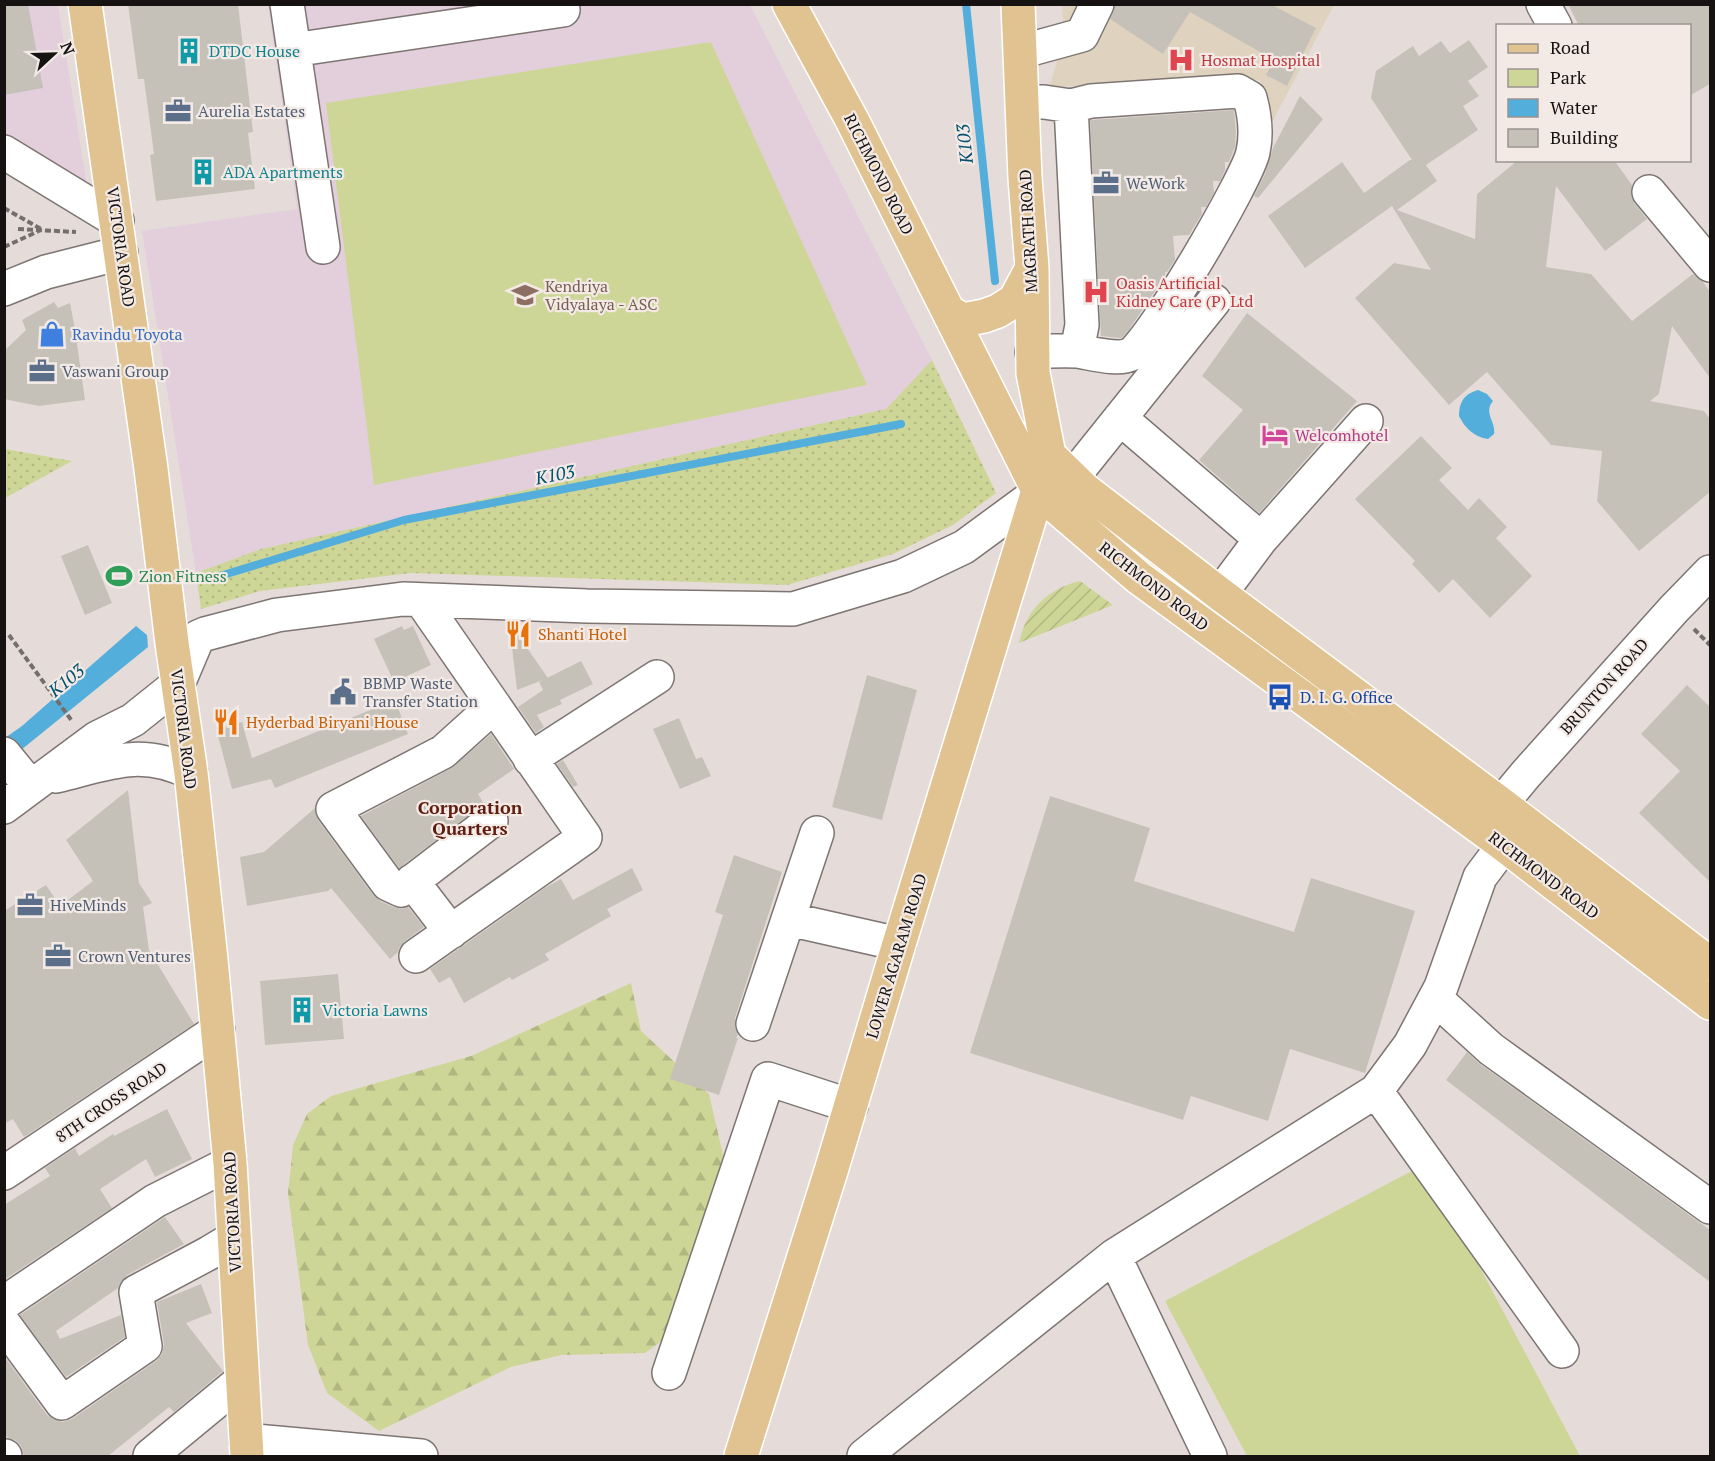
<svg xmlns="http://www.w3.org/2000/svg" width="1715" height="1461" viewBox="0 0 1715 1461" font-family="'PT Serif',serif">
<defs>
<pattern id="grass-dots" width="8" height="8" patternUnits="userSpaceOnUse" patternTransform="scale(1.5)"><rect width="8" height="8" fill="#ced697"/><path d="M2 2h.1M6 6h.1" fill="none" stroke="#b0b781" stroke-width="1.8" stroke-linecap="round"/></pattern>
<pattern id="forest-firs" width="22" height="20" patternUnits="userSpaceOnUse" patternTransform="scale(1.5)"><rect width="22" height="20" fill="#ced697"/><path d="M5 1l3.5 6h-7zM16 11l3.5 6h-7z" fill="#b0b781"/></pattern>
<pattern id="garden-furrows" width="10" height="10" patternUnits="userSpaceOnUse" patternTransform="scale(1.5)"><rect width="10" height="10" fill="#ced697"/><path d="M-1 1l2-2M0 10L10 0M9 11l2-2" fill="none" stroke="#b0b781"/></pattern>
</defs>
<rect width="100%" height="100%" fill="#e5dcd9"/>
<!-- education -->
<path fill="#e3cedc" d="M4,5H58L88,192L5,140Z
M268,5H750L932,360L886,409L261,549L196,573L142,231L297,209Z"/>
<!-- medical -->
<path fill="#dfd3bf" d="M1062,5H1334L1268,130L1260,80L1049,87L1064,40Z"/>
<!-- grass -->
<path fill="url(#grass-dots)" d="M932,360L996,493L953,525L893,554L787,585L411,573L260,591L201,609L196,573L261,549L886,409Z
M4,449H5L72,461L5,498Z"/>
<!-- forest -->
<path fill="url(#forest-firs)" d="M631,983L641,1031L709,1094L723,1155L701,1283L681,1327L645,1353L562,1355L511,1367L379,1431L327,1393L308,1345L288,1193L293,1145L307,1114L331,1096L471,1056Z"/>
<!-- park -->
<path fill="#ced697" d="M711,42L867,385L374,485L326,103Z
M1425,1164L1580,1456H1247L1165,1301Z"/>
<!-- garden -->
<path fill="url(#garden-furrows)" d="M1080,581L1113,605L1019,643C1021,635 1023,627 1027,620C1038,599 1058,586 1080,581Z"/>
<!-- water -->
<path fill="#54aedc" d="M1478,390L1487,394L1493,401C1483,413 1496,421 1494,434L1488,439C1474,437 1465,428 1459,416C1459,402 1464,394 1478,390Z
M136,626L147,635L148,647L5,763V738L22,726Z"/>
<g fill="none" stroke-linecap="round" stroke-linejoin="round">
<!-- stream -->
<path stroke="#54aedc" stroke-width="8" d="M966,4L995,281
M220,576L404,520L901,424"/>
</g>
<!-- building -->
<path fill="#c5c1b9" d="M4,4H28L43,88L4,95Z
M128,4H238L253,132L248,133L255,189L156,201L150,155L154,154L144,79H138Z
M1115,4H1270L1316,28L1287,86L1266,75L1274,60L1190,12L1163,54L1110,19Z
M1568,4H1710V84L1689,96V26H1579Z
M1469,40L1488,67L1468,81L1479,96L1463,106L1478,130L1426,165L1437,181L1397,210L1475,239L1477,194L1518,160H1614L1632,185L1631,196L1635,204L1647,219L1605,251L1556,186L1546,267L1591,274L1632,321L1693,274L1703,282L1710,292V378L1672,326L1659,394L1650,401L1704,411L1710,419V492L1639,551L1597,501L1602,451L1551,445L1487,372L1449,405L1355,298L1394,263L1431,270L1392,206L1305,268L1268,216L1342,162L1364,193L1410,160H1412L1371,98L1376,71L1413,46L1419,56L1441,41L1450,53Z
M1300,96L1323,119L1258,198L1254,196L1265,174L1273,148Z
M1234,110L1236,132L1235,147L1229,162H1225V170L1220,181H1213L1214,193L1206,207H1201L1202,214L1189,235L1173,236L1175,260L1167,272H1165V276L1161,282L1128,331L1121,338L1101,336L1090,120Z
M54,302L58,308L70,303L75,329H80L77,344L85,400L39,406L4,399V351L26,330L22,320Z
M1247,313L1357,401L1259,513L1199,460L1243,410L1202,376Z
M1421,436L1452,468L1439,480L1468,510L1479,498L1507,527L1496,538L1532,576L1490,618L1453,579L1439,593L1412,564L1415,561L1355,499Z
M88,545L112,603L85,615L61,556Z
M509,622L548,678L517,690Z
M402,626L404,630L413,626L431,665L394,682L374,639Z
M581,661L593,684L560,700L562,704L537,715L544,727L536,733L518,707L543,690L539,682Z
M867,675L917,690L882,820L832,807Z
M1687,685L1710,707V882L1639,813L1680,771L1641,734Z
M395,700L408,734L275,788L271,779L232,789L216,728L242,722L252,758Z
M679,718L696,759L702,757L711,776L680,789L653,729Z
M491,734L514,769L478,794L484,804L399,868L361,816L452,768Z
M563,760L578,785L573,787L557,764Z
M128,790L139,883L152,903L143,907L149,950L194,1024L24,1137L13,1119L4,1124V911L46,885L60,906L93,881L66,840Z
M1050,796L1150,828L1134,881L1294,932L1311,878L1415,911L1365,1073L1290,1049L1268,1121L1191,1096L1183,1120L970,1053Z
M315,808L318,820L373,895L380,901L393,907L402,909L408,907L424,927L405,941L399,948L398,952L390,959L331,888L328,891L247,906L240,857L264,852Z
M734,855L782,872L735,1018V1027L738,1034L736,1038H738L719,1095L670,1079L723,915L715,912Z
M632,868L643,890L607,909L611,916L545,954L549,960L512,980L510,977L464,1003L450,977L439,983L430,969L545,888L561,879L573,900Z
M338,974L344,1039L265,1045L260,981Z
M1467,1052L1480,1064L1710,1230V1282L1446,1080Z
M167,1109L192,1159L155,1177L146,1159L100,1189L112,1208L4,1280V1205L50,1176L45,1168L75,1148L79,1156L113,1134L114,1136Z
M165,1217L184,1244L127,1275L120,1283L118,1288L56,1331L60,1339L121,1315L125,1337L66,1377L20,1315Z
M201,1284L212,1313L186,1323L223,1371L174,1412L169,1407L108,1456H24L21,1446L15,1440L8,1438L4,1434V1356L47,1415L55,1420L63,1422L72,1419L156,1361L162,1354L164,1344L157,1302Z"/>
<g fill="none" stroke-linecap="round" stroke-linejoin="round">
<!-- minor casing -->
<g stroke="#7d7572" stroke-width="36">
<path id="minor" d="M287,4L323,247
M1543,4L1555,26
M293,50L563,10
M1020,52L1082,35L1097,4
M1022,102H1044L1071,106L1091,101L1238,91L1250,98C1255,116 1257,134 1253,152C1248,178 1151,343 1131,354C1119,361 1091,353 1077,351C1062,350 1047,351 1032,352
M1071,106L1082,325L1077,351
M4,152L117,221
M1649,192L1710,265
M4,289L46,272L121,253
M1120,418L1261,539
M1072,478L1214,301
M1220,594L1261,539L1366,421
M4,754L31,787
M530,759L657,677
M56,776C106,764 141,747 191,773
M1501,804L1526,774L1674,609L1710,572
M4,807L97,738L133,720L178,684L198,637L205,634L277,615L403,599L587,606L793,609L903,576L964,547L1039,492
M491,821L401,890L388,884L333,809L443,752L494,706
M412,881L451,932
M788,919L899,944
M416,956L585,837L421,600
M1435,998L1491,1049L1710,1207
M753,1024L817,833
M1376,1091L1562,1351
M4,1173L218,1030
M4,1303L155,1201L230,1163
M4,1324L62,1403L145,1346L136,1292L209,1253L234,1238
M669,1373L768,1079L851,1106
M246,1440L421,1456
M4,1456H5
M150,1456L242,1380
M864,1456L1114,1256
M1210,1456L1114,1256L1376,1091L1410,1045L1441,987L1480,877L1504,845"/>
</g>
<!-- major casing -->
<g stroke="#fff" stroke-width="36">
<path id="major" d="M85,4L151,469L172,643L191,773L211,960L230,1163L247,1456
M789,4L852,120L1039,492L1139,578L1504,845L1710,1003
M949,312L963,320L984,316L998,311L1015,300L1032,268
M1049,455L1085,490L1220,594L1501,804L1710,964
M741,1456L831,1171L899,944L1049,455L1033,373L1032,268L1025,178L1018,4"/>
</g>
<!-- path -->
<path stroke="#746e6c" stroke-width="4" stroke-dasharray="6 3" stroke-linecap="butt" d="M4,208L41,229
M18,229L76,232
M4,247L41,230
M1694,629L1710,645
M9,635L72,721"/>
<!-- minor -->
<use href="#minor" stroke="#fff" stroke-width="33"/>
<!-- major -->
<use href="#major" stroke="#e1c391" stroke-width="33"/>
</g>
<!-- icons -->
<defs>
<g id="building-bare" transform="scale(2.07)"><path d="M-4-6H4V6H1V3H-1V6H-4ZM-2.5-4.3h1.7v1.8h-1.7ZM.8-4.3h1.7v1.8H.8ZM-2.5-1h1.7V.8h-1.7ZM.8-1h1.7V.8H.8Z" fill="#0f9aa8" stroke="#f3eae6" stroke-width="2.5" paint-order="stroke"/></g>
<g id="hospital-bare" transform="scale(2.07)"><path d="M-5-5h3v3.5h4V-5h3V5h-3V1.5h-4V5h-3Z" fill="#e0444e" stroke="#f3eae6" stroke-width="2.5" paint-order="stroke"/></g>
<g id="office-bare" transform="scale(2.07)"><path d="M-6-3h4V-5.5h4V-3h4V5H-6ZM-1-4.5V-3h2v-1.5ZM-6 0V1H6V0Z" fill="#5c6f8a" stroke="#f3eae6" stroke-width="2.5" paint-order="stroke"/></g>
<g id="school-bare" transform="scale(2.07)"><path d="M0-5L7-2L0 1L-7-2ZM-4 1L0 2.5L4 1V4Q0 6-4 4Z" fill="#8d6e63" stroke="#f3eae6" stroke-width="2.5" paint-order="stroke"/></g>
<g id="shop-bare" transform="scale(2.07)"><path d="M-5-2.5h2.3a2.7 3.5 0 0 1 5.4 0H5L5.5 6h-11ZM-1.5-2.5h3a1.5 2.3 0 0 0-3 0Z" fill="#3f7fe0" stroke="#f3eae6" stroke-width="2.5" paint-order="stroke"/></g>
<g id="hotel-bare" transform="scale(2.07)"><path d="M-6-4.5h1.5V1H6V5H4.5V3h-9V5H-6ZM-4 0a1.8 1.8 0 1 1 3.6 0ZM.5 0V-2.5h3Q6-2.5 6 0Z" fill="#d1479c" stroke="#f3eae6" stroke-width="2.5" paint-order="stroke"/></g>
<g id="stadium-bare" transform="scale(2.07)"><path d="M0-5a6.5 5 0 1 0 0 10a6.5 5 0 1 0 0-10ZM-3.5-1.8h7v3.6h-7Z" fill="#2e9e5b" stroke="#f3eae6" stroke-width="2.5" paint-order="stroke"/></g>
<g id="restaurant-bare" transform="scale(2.07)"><path d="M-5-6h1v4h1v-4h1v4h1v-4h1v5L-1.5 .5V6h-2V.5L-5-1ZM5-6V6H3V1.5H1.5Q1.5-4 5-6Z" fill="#e8710a" stroke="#f3eae6" stroke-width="2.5" paint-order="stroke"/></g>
<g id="civic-bare" transform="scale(2.07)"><path d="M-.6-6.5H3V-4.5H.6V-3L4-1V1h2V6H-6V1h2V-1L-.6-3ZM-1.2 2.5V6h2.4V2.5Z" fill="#5c6f8a" stroke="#f3eae6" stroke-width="2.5" paint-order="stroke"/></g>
<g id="bus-bare" transform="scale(2.07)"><path d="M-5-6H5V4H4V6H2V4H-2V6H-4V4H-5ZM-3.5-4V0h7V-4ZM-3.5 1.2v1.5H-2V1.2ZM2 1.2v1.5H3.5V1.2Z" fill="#1a4fb4" stroke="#f3eae6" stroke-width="2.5" paint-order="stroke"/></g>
</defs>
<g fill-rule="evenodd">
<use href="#building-bare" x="189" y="51"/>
<use href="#hospital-bare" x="1181" y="60"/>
<use href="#office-bare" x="178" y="111"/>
<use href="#building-bare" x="203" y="172"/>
<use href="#office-bare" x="1106" y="183"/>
<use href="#hospital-bare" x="1096" y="292"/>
<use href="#school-bare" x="525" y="295"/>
<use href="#shop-bare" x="52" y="334"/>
<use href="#office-bare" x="42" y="371"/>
<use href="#hotel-bare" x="1275" y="435"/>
<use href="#stadium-bare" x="119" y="576"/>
<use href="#restaurant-bare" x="518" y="634"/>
<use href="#civic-bare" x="343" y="692"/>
<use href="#bus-bare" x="1280" y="697"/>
<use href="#restaurant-bare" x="226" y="722"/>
<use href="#office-bare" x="30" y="905"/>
<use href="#office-bare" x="58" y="956"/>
<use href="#building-bare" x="302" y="1010"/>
</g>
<g text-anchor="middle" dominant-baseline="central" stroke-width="4.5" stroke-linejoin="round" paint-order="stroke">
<!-- culture labels -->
<g font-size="16" fill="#0d838f" stroke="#f3eae6" text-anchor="start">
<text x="209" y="51">DTDC House</text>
<text x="223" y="172">ADA Apartments</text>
<text x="322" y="1010">Victoria Lawns</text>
</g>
<!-- health labels -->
<g font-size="16" fill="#be3a42" stroke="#f3eae6" text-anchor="start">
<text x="1201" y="60">Hosmat Hospital</text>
<text x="1116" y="283">Oasis Artificial<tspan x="1116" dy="18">Kidney Care (P) Ltd</tspan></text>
</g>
<!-- service labels -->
<g font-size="16" fill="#4e5e75" stroke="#f3eae6" text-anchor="start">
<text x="198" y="111">Aurelia Estates</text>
<text x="1126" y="183">WeWork</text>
<text x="62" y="371">Vaswani Group</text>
<text x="363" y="683">BBMP Waste<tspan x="363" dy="18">Transfer Station</tspan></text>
<text x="50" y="905">HiveMinds</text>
<text x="78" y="956">Crown Ventures</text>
</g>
<!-- street labels -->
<g font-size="16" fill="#151211" stroke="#f3eae6">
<text transform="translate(879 174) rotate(63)">RICHMOND ROAD</text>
<text transform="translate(1028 231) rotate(-93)">MAGRATH ROAD</text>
<text transform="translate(121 247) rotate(82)">VICTORIA ROAD</text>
<text transform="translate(1154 586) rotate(38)">RICHMOND ROAD</text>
<text transform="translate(1604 686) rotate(-48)">BRUNTON ROAD</text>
<text transform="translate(184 729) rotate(83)">VICTORIA ROAD</text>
<text transform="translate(1544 875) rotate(37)">RICHMOND ROAD</text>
<text transform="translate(896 956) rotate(-73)">LOWER AGARAM ROAD</text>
<text transform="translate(111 1102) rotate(-34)">8TH CROSS ROAD</text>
<text transform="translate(232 1212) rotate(-93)">VICTORIA ROAD</text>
</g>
<!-- education labels -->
<g font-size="16" fill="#785e54" stroke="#f3eae6" text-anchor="start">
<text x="545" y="286">Kendriya<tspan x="545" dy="18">Vidyalaya - ASC</tspan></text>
</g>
<!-- shop labels -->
<g font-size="16" fill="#366cbe" stroke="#f3eae6" text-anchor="start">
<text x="72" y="334">Ravindu Toyota</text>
</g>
<!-- hotel labels -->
<g font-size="16" fill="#b23c85" stroke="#f3eae6" text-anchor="start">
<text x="1295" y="435">Welcomhotel</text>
</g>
<!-- leisure labels -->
<g font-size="16" fill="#27864d" stroke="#f3eae6" text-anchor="start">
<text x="139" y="576">Zion Fitness</text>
</g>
<!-- food labels -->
<g font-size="16" fill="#c56008" stroke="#f3eae6" text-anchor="start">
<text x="538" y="634">Shanti Hotel</text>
<text x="246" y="722">Hyderbad Biryani House</text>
</g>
<!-- transit labels -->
<g font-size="16" fill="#164399" stroke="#f3eae6" text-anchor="start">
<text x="1300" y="697">D. I. G. Office</text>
</g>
<!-- water labels -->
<g font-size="18" font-style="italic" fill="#03506f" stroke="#f3eae6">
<text transform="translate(964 144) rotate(-96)">K103</text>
<text transform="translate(555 474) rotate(-11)">K103</text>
<text transform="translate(66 680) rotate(-39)">K103</text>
</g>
<!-- neighbourhood labels -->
<g font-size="18" font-weight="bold" fill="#5f1c0e" stroke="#f3eae6">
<text x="470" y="807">Corporation<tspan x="470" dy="21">Quarters</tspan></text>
</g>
</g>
<!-- border -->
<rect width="1715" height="1461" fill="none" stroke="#151211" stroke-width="12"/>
<!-- legend -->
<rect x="1496" y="24" width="195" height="138" fill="#f3eae6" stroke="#9a9491" stroke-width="1.5"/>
<rect x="1508" y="44" width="30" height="9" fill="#e1c391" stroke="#9a9491" stroke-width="1.5"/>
<text x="1550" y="54" font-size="18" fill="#151211">Road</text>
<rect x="1508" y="69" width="30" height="18" fill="#ced697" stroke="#9a9491" stroke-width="1.5"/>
<text x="1550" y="84" font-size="18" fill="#151211">Park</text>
<rect x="1508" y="99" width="30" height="18" fill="#54aedc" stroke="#9a9491" stroke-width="1.5"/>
<text x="1550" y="114" font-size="18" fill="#151211">Water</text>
<rect x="1508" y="129" width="30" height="18" fill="#c5c1b9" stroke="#9a9491" stroke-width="1.5"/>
<text x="1550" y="144" font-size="18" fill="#151211">Building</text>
<!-- north arrow -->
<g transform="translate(54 54) rotate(68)" stroke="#f3eae6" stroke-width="4.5" paint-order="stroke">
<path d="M0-4.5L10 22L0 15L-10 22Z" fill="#151211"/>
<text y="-9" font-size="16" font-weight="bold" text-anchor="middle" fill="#151211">N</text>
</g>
</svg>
